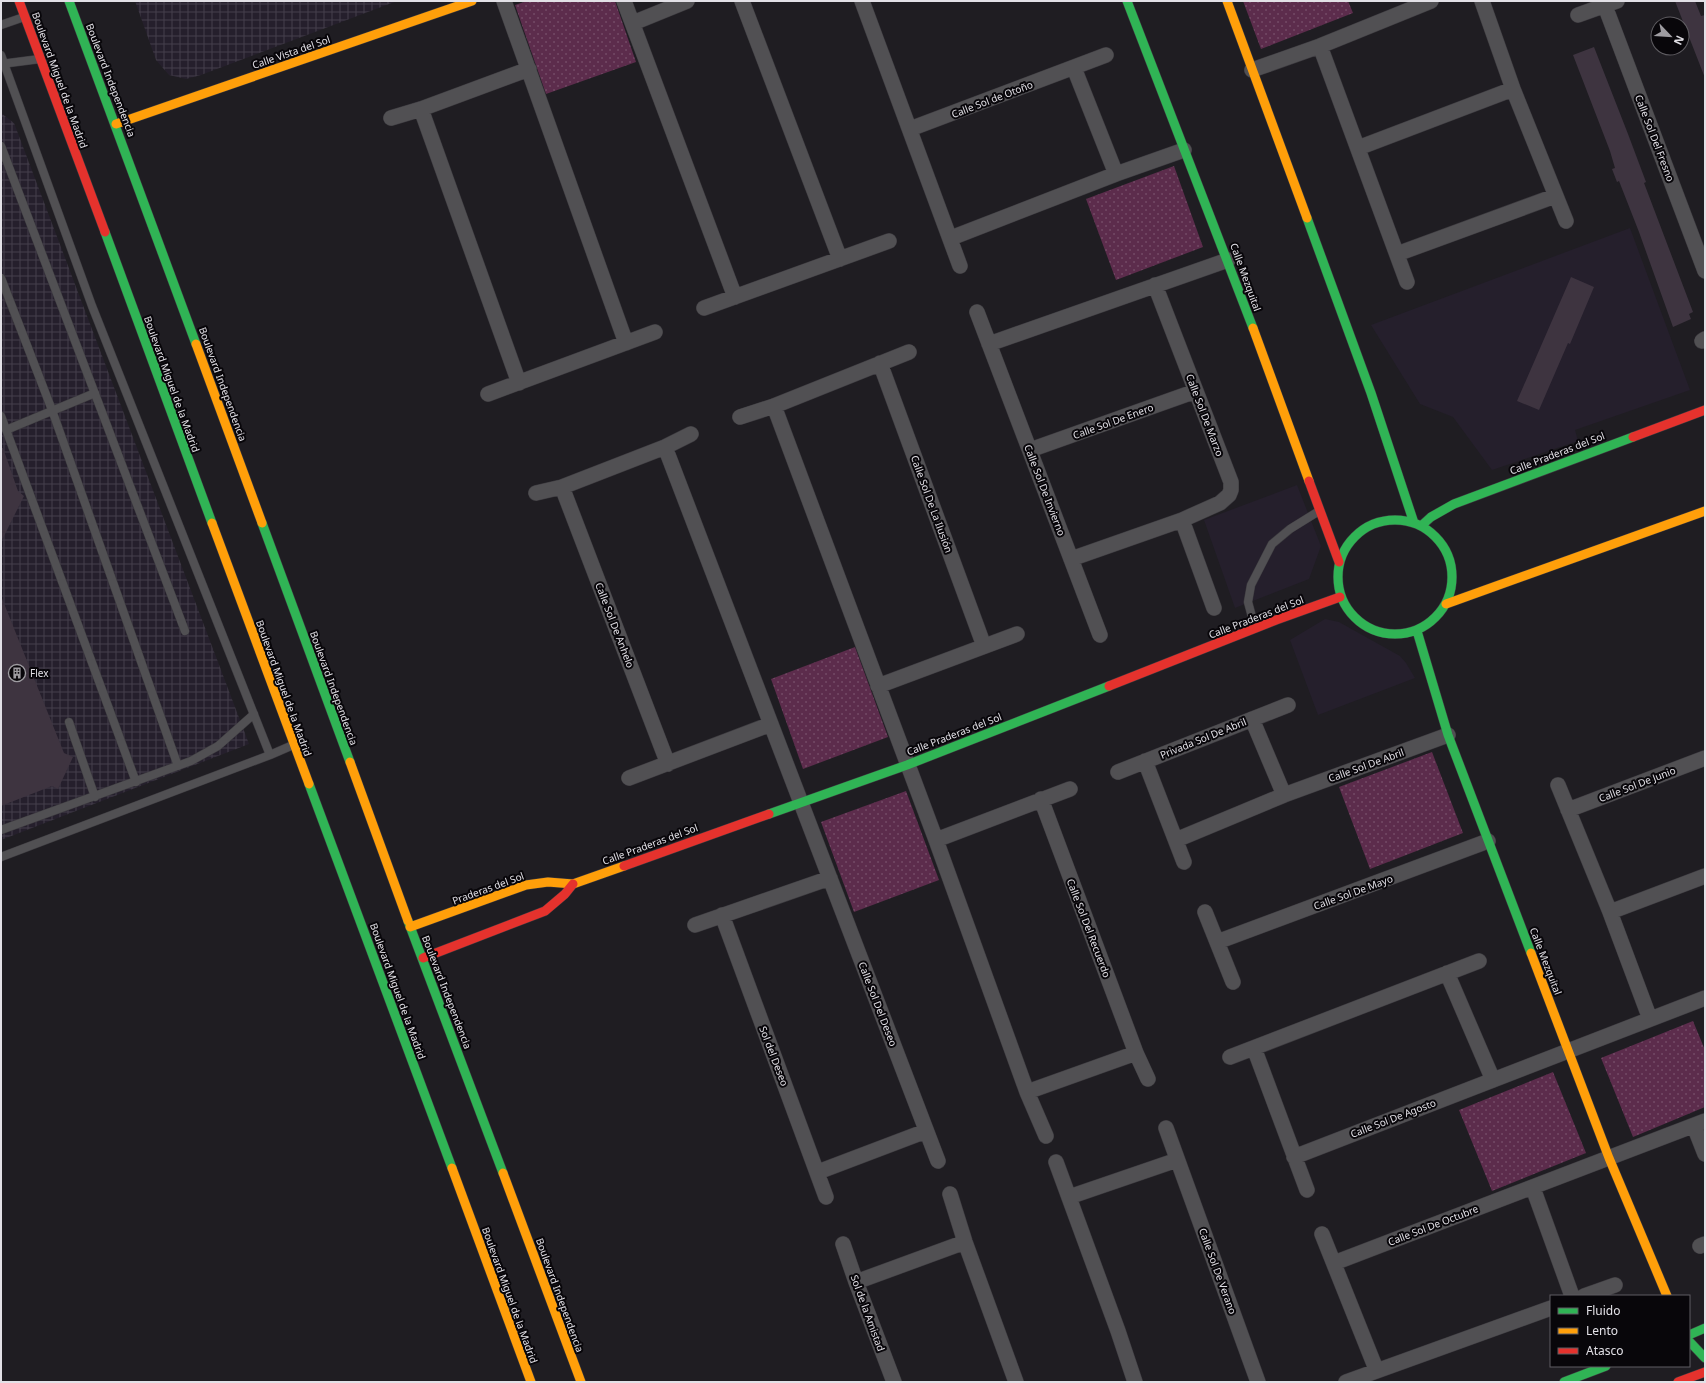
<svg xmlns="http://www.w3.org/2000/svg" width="1706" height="1383" viewBox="0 0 1706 1383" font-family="'Noto Sans',sans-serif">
<defs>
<pattern id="industrial-grid" width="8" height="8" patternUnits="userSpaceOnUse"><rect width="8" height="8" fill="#251f2c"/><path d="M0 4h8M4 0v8" fill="none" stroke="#443f4b"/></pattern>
<pattern id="grass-dots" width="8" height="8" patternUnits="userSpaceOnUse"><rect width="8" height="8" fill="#5c2c4c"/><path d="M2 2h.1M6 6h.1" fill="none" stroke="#734a66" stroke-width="1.8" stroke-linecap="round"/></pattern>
</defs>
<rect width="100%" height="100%" fill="#1f1d22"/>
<!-- built -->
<path fill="#251f2c" d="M1630,228L1690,390L1575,430L1578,441L1492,470L1453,417L1420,404L1371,325Z
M1297,485L1321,546L1309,579L1235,608L1204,520Z
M1325,619L1339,622L1400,656L1406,663L1415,678L1318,715L1290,640Z"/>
<!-- industrial -->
<path fill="url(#industrial-grid)" d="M135,1H397L201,75L186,79L169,75L156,60Z
M1,113L14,123L249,744L1,840Z"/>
<!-- grass -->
<path fill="url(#grass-dots)" d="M527,1H615L636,62L546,94L515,5Z
M1243,1H1348L1353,13L1261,49Z
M1174,166L1203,247L1116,280L1086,199Z
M855,647L888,737L803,769L771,679Z
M1432,752L1463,833L1370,869L1339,787Z
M906,791L939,880L854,912L821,822Z
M1693,1021L1705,1050V1107L1633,1137L1601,1058Z
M1553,1072L1586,1153L1492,1191L1459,1110Z"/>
<!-- building -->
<path fill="#3e3440" d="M1675,1H1695L1701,16L1705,15V78Z
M1594,47L1628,134L1646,182L1644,183L1693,312L1689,314L1691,319L1673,327L1639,232L1619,181L1617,182L1612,169L1615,168L1610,151L1573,55Z
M1571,277L1594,287L1570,344L1568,343L1539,410L1517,401Z
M1,448H3L18,491L24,496L1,542Z
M1,596L64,753L73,757L58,789L52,786L1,806Z"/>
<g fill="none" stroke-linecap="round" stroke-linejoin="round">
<!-- lane casing -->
<g stroke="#3c3a3f" stroke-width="9">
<path id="lane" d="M1,25L24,17
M1,55L92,306L270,755
M1,64L40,59
M1,146L185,631
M1,278L52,410L178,766
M1,416L136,782
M6,430L95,393
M1255,628L1248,602L1251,585L1272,544L1290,529L1319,511
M69,722L95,797
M1,830L191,761L218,746L254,714
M1,857L270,755L293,745"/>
</g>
<!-- street casing -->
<g stroke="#3c3a3f" stroke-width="16">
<path id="street" d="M504,1L626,343
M624,1L735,297
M742,1L840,259
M862,1L960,266
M1482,1L1513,89L1566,221
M1605,6L1705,271
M1578,15L1617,1
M633,23L687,1
M1320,46L1407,282
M1074,68L1116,174
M1252,70L1320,46L1431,1
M421,109L519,383
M391,118L421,109L529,69
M910,129L1106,55
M1358,148L1513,89
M951,238L1116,174L1184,150
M1397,254L1555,196
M704,308L889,241
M977,312L1100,635
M1702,341L1705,339
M989,344L1228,260
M880,363L984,646
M488,394L655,332
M774,406L936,840L1027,1092L1046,1136
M740,417L774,406L909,352
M665,447L938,1161
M1030,450L1196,391
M562,487L668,764
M536,493L562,487L665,447L691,434
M1182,520L1214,608
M1071,559L1182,520L1220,503L1229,495L1231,490V482L1155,285
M878,686L1017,634
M1252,719L1284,795
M1145,761L1184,862
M1118,772L1288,705
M629,778L771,724
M1558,785L1610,912L1650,1019
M1041,799L1136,1053L1148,1079
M1568,810L1705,758
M936,840L1070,789
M1176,840L1284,795L1448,735
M1205,912L1233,982
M1610,912L1705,876
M722,915L826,1197
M695,925L830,878
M1217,942L1488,841
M1447,973L1493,1080
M1254,1048L1307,1190
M1230,1057L1479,961
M1027,1092L1136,1053
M1694,1126L1705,1154
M1166,1128L1258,1382
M1294,1157L1705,998
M1056,1162L1118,1331L1135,1382
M818,1172L926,1131
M1533,1188L1572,1296
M950,1194L965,1242L1016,1382
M1069,1197L1177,1160
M1322,1234L1376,1369
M843,1244L856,1282L894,1382
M1700,1246L1705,1244
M1334,1263L1705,1121
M856,1282L965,1242
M1584,1296L1615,1285
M1346,1382L1551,1308"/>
</g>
<!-- fast casing -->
<g stroke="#3c3a3f" stroke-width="10">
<path id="fast" d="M69,1L196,344
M1127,1L1253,328
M1307,218L1371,393L1414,523
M105,232L212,523
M1338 577a57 57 0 1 1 114 0a57 57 0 1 1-114 0Z
M262,523L350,762
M1421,526L1431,517L1454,504L1633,437
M1417,631L1448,735L1531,953
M309,784L452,1168
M769,814L907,765L1109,686
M408,921L503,1173
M1689,1335L1705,1328
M1689,1341L1705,1358
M1564,1382L1606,1366"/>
</g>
<!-- slow casing -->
<g stroke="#3c3a3f" stroke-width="10">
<path id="slow" d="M1227,1L1307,218
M116,124L472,1
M1253,328L1309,481
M196,344L262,523
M212,523L309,784
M1446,604L1705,511
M350,762L408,921
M410,927L526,885L548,882L573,884L624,866
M1531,953L1609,1158L1667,1296
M452,1168L531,1382
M503,1173L581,1382"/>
</g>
<!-- jam casing -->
<g stroke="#3c3a3f" stroke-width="10">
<path id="jam" d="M19,1L105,232
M1633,437L1705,410
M1309,481L1339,562
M1109,686L1276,620L1340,597
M624,866L769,814
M423,958L545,911L565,894L573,884
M1678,1382L1705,1372"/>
</g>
<!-- lane -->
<use href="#lane" stroke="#515053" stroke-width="8"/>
<!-- street -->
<use href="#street" stroke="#515053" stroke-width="15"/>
<!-- fast -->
<use href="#fast" stroke="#30b455" stroke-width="9"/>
<!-- slow -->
<use href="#slow" stroke="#ff9f0a" stroke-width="9"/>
<!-- jam -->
<use href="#jam" stroke="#e5322d" stroke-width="9"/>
</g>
<!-- icons -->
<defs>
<g id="building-ring" transform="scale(0.9)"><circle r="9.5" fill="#08060a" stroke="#9e9ca1" stroke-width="1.5"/><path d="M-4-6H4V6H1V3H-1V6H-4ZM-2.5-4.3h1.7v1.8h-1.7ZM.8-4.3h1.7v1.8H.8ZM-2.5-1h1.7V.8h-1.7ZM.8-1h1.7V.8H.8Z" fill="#9e9ca1"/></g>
</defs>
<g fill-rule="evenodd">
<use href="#building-ring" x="17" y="673"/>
</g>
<g text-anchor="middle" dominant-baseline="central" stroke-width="4" stroke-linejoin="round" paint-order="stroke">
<!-- street labels -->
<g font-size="10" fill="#e2e0e6" stroke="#08060a">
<text transform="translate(291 52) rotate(-19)">Calle Vista del Sol</text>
<text transform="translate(60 80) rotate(70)">Boulevard Miguel de la Madrid</text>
<text transform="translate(111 80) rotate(69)">Boulevard Independencia</text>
<text transform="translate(992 99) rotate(-21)">Calle Sol de Otoño</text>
<text transform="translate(1655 138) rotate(69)">Calle Sol Del Fresno</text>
<text transform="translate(1246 277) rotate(70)">Calle Mezquital</text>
<text transform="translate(172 384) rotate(70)">Boulevard Miguel de la Madrid</text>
<text transform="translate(223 384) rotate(70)">Boulevard Independencia</text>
<text transform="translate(1205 415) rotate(69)">Calle Sol De Marzo</text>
<text transform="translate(1113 421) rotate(-20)">Calle Sol De Enero</text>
<text transform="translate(1557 453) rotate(-21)">Calle Praderas del Sol</text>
<text transform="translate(1045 490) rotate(69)">Calle Sol De Invierno</text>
<text transform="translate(932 504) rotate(70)">Calle Sol De La Ilusión</text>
<text transform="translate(1256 617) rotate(-21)">Calle Praderas del Sol</text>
<text transform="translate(615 625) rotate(69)">Calle Sol De Anhelo</text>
<text transform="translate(284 688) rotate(70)">Boulevard Miguel de la Madrid</text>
<text transform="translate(334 688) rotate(70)">Boulevard Independencia</text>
<text transform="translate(954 734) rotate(-21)">Calle Praderas del Sol</text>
<text transform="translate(1203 738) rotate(-22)">Privada Sol De Abril</text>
<text transform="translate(1366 765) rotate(-20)">Calle Sol De Abril</text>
<text transform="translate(1637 784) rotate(-21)">Calle Sol De Junio</text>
<text transform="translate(650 844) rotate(-20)">Calle Praderas del Sol</text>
<text transform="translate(488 888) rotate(-20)">Praderas del Sol</text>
<text transform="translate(1353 892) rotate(-20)">Calle Sol De Mayo</text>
<text transform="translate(1089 928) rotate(69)">Calle Sol Del Recuerdo</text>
<text transform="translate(1546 961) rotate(69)">Calle Mezquital</text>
<text transform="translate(398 991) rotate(70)">Boulevard Miguel de la Madrid</text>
<text transform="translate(447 992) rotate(69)">Boulevard Independencia</text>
<text transform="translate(878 1004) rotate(69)">Calle Sol Del Deseo</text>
<text transform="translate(774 1056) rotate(69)">Sol del Deseo</text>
<text transform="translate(1393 1118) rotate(-21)">Calle Sol De Agosto</text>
<text transform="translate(1433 1225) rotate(-21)">Calle Sol De Octubre</text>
<text transform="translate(1218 1271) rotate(70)">Calle Sol De Verano</text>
<text transform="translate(510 1295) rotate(70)">Boulevard Miguel de la Madrid</text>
<text transform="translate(560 1295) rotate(70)">Boulevard Independencia</text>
<text transform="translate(868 1313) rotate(70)">Sol de la Amistad</text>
</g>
<!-- poi labels -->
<g font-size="10" fill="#e2e0e6" stroke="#08060a" text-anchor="start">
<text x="30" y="673">Flex</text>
</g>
</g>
<!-- border -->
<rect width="1706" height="1383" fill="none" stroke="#e2e0e6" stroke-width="4"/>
<!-- legend -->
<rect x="1550" y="1295" width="140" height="72" fill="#08060a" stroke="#5f5d62"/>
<rect x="1558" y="1308" width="20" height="6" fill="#30b455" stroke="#5f5d62"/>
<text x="1586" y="1315" font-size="12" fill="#e2e0e6">Fluido</text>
<rect x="1558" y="1328" width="20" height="6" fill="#ff9f0a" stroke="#5f5d62"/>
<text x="1586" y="1335" font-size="12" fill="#e2e0e6">Lento</text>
<rect x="1558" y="1348" width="20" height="6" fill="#e5322d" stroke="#5f5d62"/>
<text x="1586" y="1355" font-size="12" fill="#e2e0e6">Atasco</text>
<!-- north arrow -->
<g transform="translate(1670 36) rotate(115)"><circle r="19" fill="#08060a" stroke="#5f5d62"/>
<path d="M0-3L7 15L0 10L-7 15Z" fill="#9e9ca1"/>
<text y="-6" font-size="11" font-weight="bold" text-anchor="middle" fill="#e2e0e6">N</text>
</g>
</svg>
